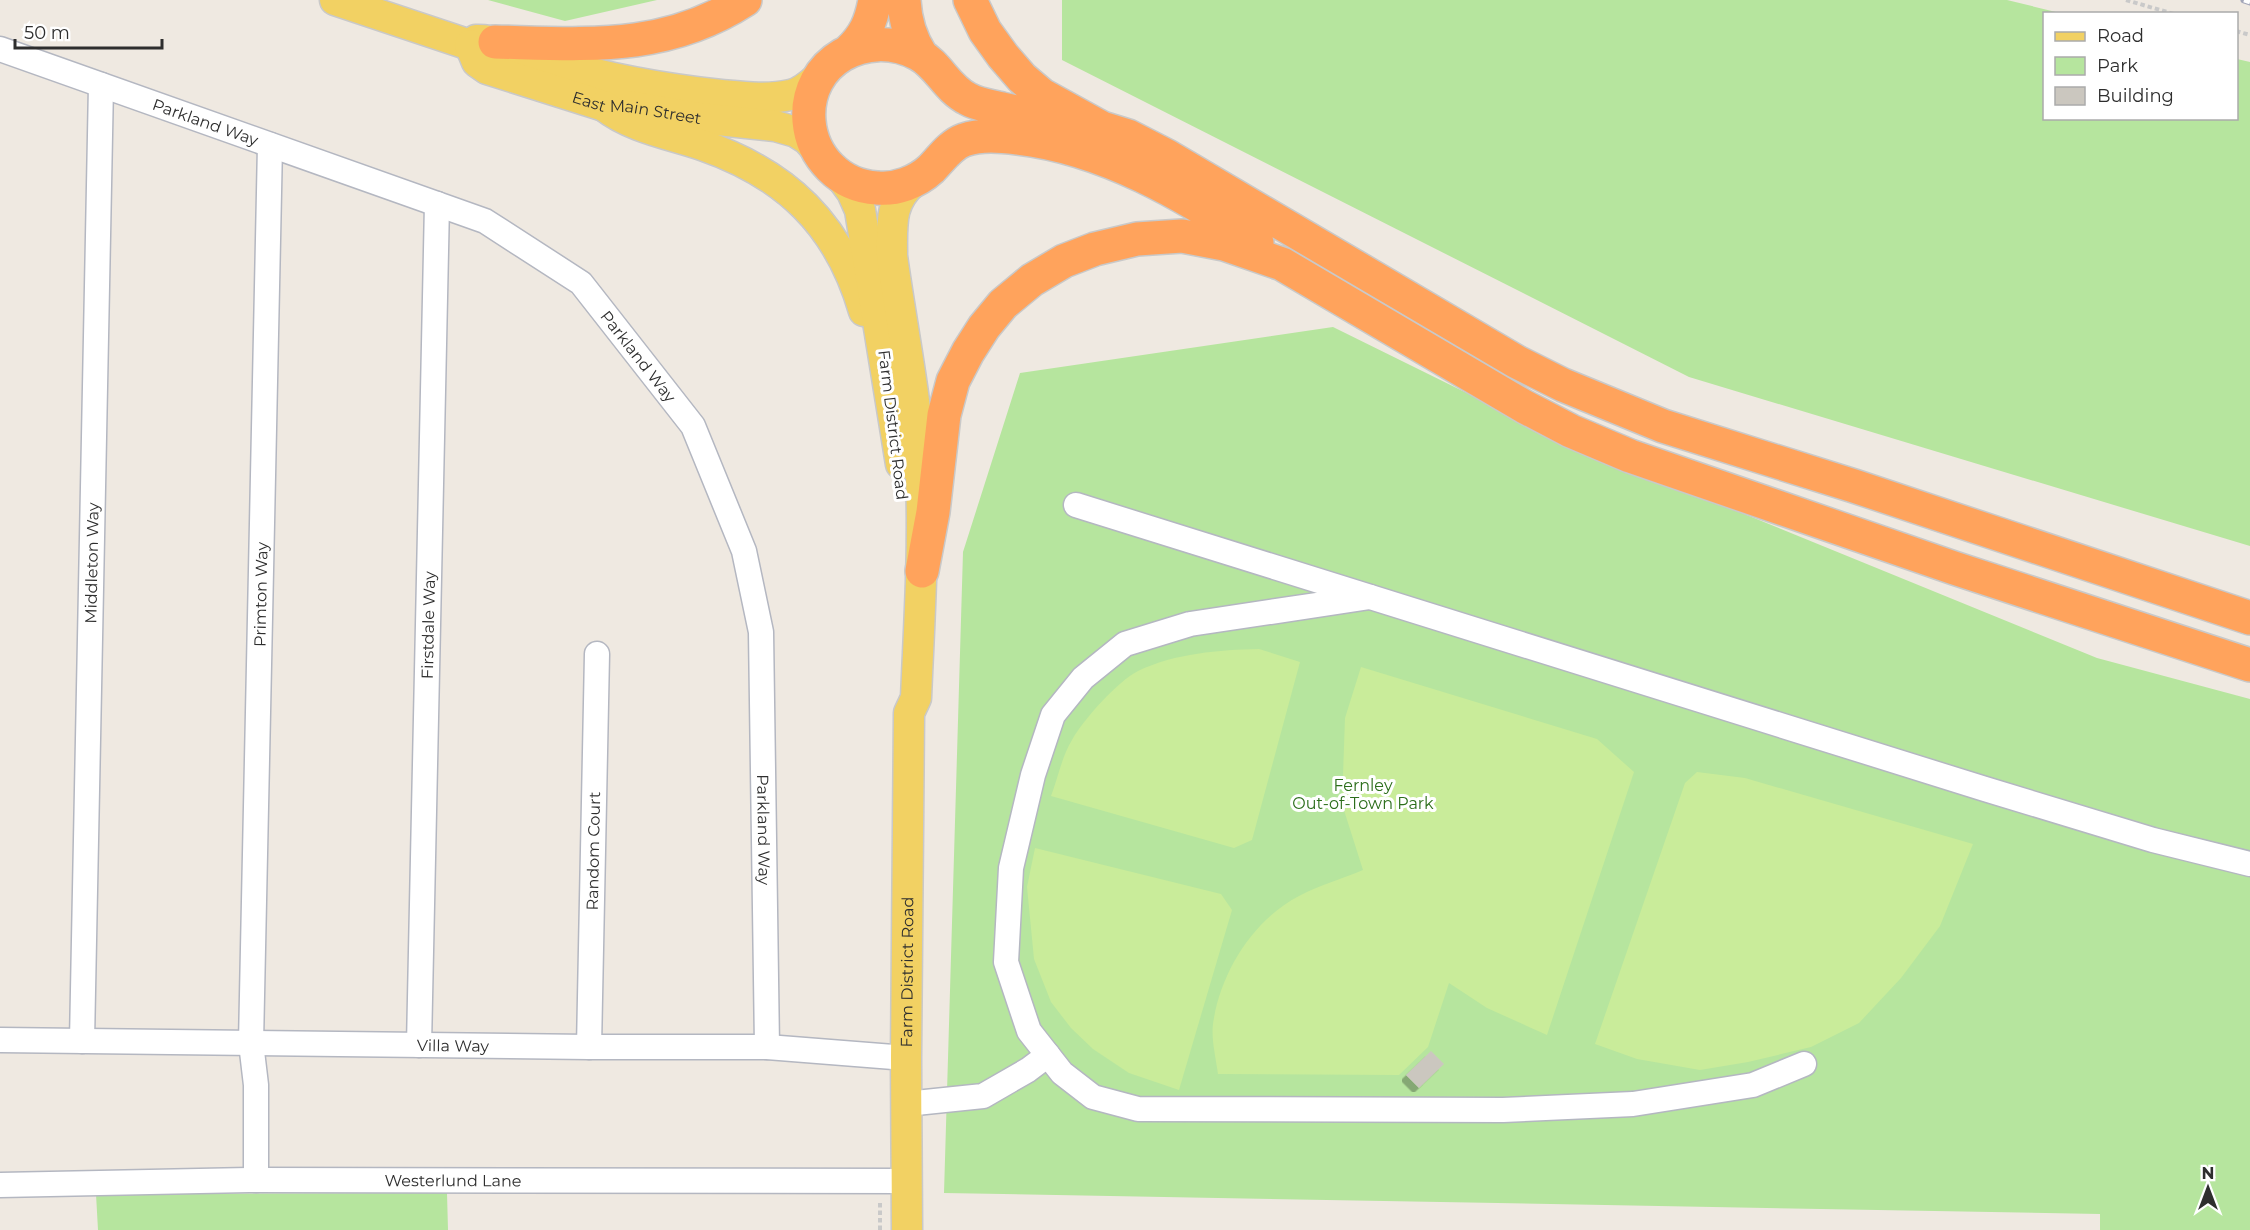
<svg xmlns="http://www.w3.org/2000/svg" width="2250" height="1230" viewBox="0 0 2250 1230" font-family="Montserrat,sans-serif">
<defs>
<filter id="shadow"><feDropShadow dx="-5.5" dy="5.5" stdDeviation="0" flood-color="#0004"/></filter>
</defs>
<rect width="100%" height="100%" fill="#efe9e1"/>
<!-- green -->
<path fill="#b6e59e" d="M488,0H657L565,21Z
M1062,0H2007L2060,13L2044,14V118H2236L2237,59L2250,62V546L1689,377L1062,60Z
M1333,327L1558,438L2097,658L2250,699V1230H2100V1214L944,1193L963,552L1020,373Z
M447,1193L448,1230H98L96,1194Z"/>
<!-- pitch -->
<path fill="#c9ec9a" d="M1259,649L1300,662L1252,840L1234,848L1051,796C1058,778 1062,756 1072,740C1083,720 1118,681 1138,671C1176,653 1219,650 1259,649Z
M1361,667L1597,739L1634,772L1547,1035L1487,1008L1449,983L1428,1047L1399,1075L1218,1074C1216,1059 1211,1039 1213,1024C1220,973 1253,920 1299,896C1320,885 1342,879 1363,870L1342,804L1345,718Z
M1697,772L1745,778L1973,844L1940,926L1901,978L1859,1023L1811,1047L1748,1062L1700,1070L1637,1059L1595,1044L1685,783Z
M1035,848L1221,894L1232,910L1179,1090L1129,1073L1093,1049L1071,1028L1051,1002L1034,959L1027,887Z"/>
<!-- building -->
<path fill="#cbc7bf" filter="url(#shadow)" d="M1431,1051L1444,1064L1419,1088L1406,1075Z"/>
<g fill="none" stroke-linecap="round" stroke-linejoin="round">
<!-- minor casing -->
<g stroke="#b4b7c1" stroke-width="27">
<g id="minor">
<path id="s1" d="M0,49L485,221L581,283L693,426L744,551L761,632L767,1047"/>
<path d="M1076,505L1985,789L2153,840L2250,864"/>
<path d="M1370,597L1190,624L1125,644L1083,678L1053,715L1033,775L1011,868L1006,962L1029,1031L1062,1073L1093,1097L1138,1109L1503,1110L1633,1104L1753,1085L1804,1064"/>
<path id="s2" d="M0,1040L589,1047H767L906,1058"/>
<path id="s3" d="M82,1041L101,85"/>
<path id="s4" d="M419,1045L437,204"/>
<path id="s5" d="M589,1047L597,654"/>
<path d="M906,1104L983,1096L1028,1070L1048,1055"/>
<path id="s6" d="M256,1180V1085L251,1043L270,145"/>
<path id="s7" d="M0,1185L249,1180L907,1181"/>
</g>
</g>
<!-- major casing -->
<g stroke="#c9c9c9" stroke-width="33">
<g id="major">
<path d="M335,0L470,45L476,40C503,39 533,56 559,64C612,80 667,89 721,95C743,97 768,100 790,95C802,93 811,84 820,76"/>
<path id="s8" d="M470,45L477,62L487,69L604,106H628L699,118L775,126L796,132L807,139L816,149"/>
<path d="M604,106C632,128 669,134 702,145C786,174 839,224 864,311"/>
<path d="M841,177L852,192L860,210L901,464"/>
<path id="s9" d="M907,1230L906,1058L909,713L916,698C919,625 924,552 921,478C918,404 902,329 892,256C892,225 889,202 914,181"/>
</g>
</g>
<!-- highway casing -->
<g stroke="#c9c9c9" stroke-width="36">
<path id="highway" d="M904,0C905,21 910,38 921,55
M970,0L985,31L1003,56L1022,78L1042,95L1102,128L1128,136L1167,156L1517,362L1563,385L1663,426L1854,486L2250,618
M495,42C586,44 665,52 745,0
M849,51C865,36 871,22 875,0
M1073,125C1049,120 1026,114 1002,109C991,106 978,105 968,99C946,88 939,65 918,54C867,27 804,61 809,121C812,157 840,186 877,188C896,190 917,182 931,169C941,159 950,145 964,140C981,134 1001,136 1018,138C1105,148 1185,195 1257,243
M922,571L933,512L944,415L953,381L968,352L984,327L1003,304L1032,280L1064,261L1095,249L1137,239L1182,236L1224,244L1282,264L1525,407L1571,431L1630,456L1954,568L2250,665"/>
</g>
<!-- path -->
<path stroke="#c9c9c9" stroke-width="4" stroke-dasharray="4.5 3" stroke-linecap="butt" d="M2126,0L2174,14
M2236,31L2250,35
M880,1230V1202"/>
<!-- minor -->
<use href="#minor" stroke="#fff" stroke-width="24"/>
<!-- major -->
<use href="#major" stroke="#f2d163" stroke-width="30"/>
<!-- highway -->
<use href="#highway" stroke="#ffa35c" stroke-width="33"/>
<!-- rail casing -->
<g stroke="#a3a6b8" stroke-width="7">
<path id="rail" d="M2244,0L2250,2"/>
</g>
<!-- rail -->
<use href="#rail" stroke="#fff" stroke-width="4.5" stroke-dasharray="14" stroke-linecap="butt"/>
</g>
<g text-anchor="middle" dominant-baseline="central" stroke-width="6" stroke-linejoin="round" paint-order="stroke">
<!-- street labels -->
<g font-size="16" fill="#2e2e2e" stroke="#fff">
<text stroke="none"><textPath href="#s8" startOffset="186">East Main Street</textPath></text>
<text stroke="none"><textPath href="#s1" startOffset="218">Parkland Way</textPath></text>
<text stroke="none"><textPath href="#s1" startOffset="722">Parkland Way</textPath></text>
<text transform="translate(893 425) rotate(83)">Farm District Road</text>
<text stroke="none"><textPath href="#s3" startOffset="478">Middleton Way</textPath></text>
<text stroke="none"><textPath href="#s6" startOffset="586">Primton Way</textPath></text>
<text stroke="none"><textPath href="#s4" startOffset="420">Firstdale Way</textPath></text>
<text stroke="none"><textPath href="#s1" startOffset="1226">Parkland Way</textPath></text>
<text stroke="none"><textPath href="#s5" startOffset="196">Random Court</textPath></text>
<text stroke="none"><textPath href="#s9" startOffset="258">Farm District Road</textPath></text>
<text stroke="none"><textPath href="#s2" startOffset="453">Villa Way</textPath></text>
<text stroke="none"><textPath href="#s7" startOffset="453">Westerlund Lane</textPath></text>
</g>
<!-- park labels -->
<g font-size="16" fill="#2c6e1b" stroke="#fff">
<text x="1363" y="785">Fernley<tspan x="1363" dy="18">Out-of-Town Park</tspan></text>
</g>
</g>
<!-- legend -->
<rect x="2043" y="12" width="195" height="108" fill="#ffffff" stroke="#ababab" stroke-width="1.5"/>
<rect x="2055" y="32" width="30" height="9" fill="#f2d163" stroke="#ababab" stroke-width="1.5"/>
<text x="2097" y="42" font-size="18" fill="#2e2e2e">Road</text>
<rect x="2055" y="57" width="30" height="18" fill="#b6e59e" stroke="#ababab" stroke-width="1.5"/>
<text x="2097" y="72" font-size="18" fill="#2e2e2e">Park</text>
<rect x="2055" y="87" width="30" height="18" fill="#cbc7bf" stroke="#ababab" stroke-width="1.5"/>
<text x="2097" y="102" font-size="18" fill="#2e2e2e">Building</text>
<!-- north arrow -->
<g transform="translate(2208 1188)" stroke="#ffffff" stroke-width="4.5" paint-order="stroke">
<path d="M0-4.5L10 22L0 15L-10 22Z" fill="#2e2e2e"/>
<text y="-9" font-size="16" font-weight="bold" text-anchor="middle" fill="#2e2e2e">N</text>
</g>
<!-- scale -->
<path d="M15 39v9h147v-9" fill="none" stroke="#2e2e2e" stroke-width="3"/>
<text x="24" y="39" font-size="18" fill="#2e2e2e" stroke="#ffffff" stroke-width="4.5" paint-order="stroke">50 m</text>
</svg>
